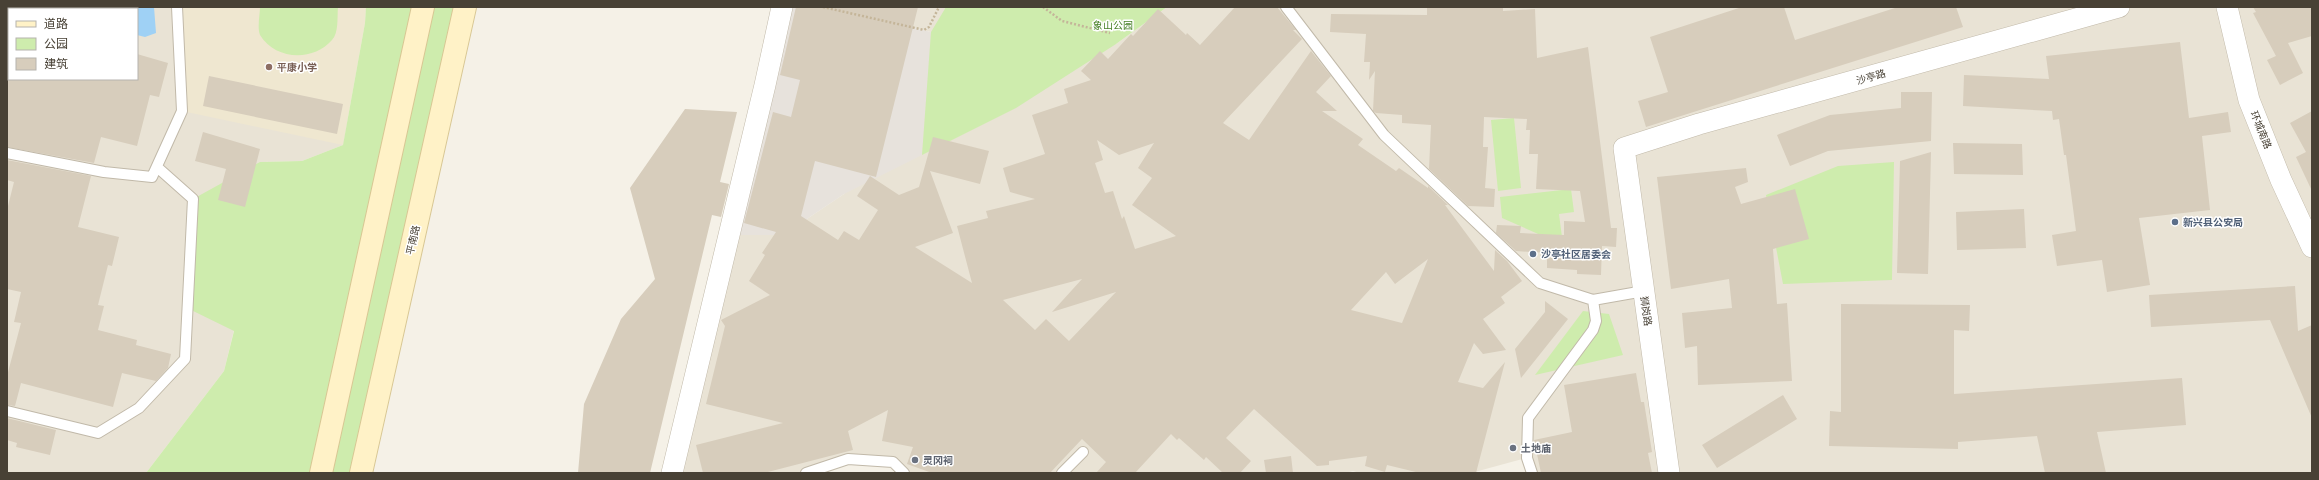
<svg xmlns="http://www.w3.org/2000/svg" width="2319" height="480" viewBox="0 0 2319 480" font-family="'PT Sans','Noto Sans SC',sans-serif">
<rect width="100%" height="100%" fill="#f5f1e7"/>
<!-- residential -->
<path fill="#e9e3d5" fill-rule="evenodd" d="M7,7H366L343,145L302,161L260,162L234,330L224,371L146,473H7ZM9,9H137V79H9Z
M823,7H1031L1116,44L1167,7H2312V473H1532L1526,458L1471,473H1360L1353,471L1345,473H904L893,462L848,459L806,473H672L729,235H783L844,194L931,32Z"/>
<!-- industrial -->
<path fill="#e7e2dc" d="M782,7H823L931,32L922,155L844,194L783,235H729Z"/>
<!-- education -->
<path fill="#efe7d0" d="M177,7H366L365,23L343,145L182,111Z"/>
<!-- green -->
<path fill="#ceecad" d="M260,7H338C337,17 339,33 332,40C313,62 275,60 260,35C257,27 260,15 260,7Z
M366,7H465L361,473H146L224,371L234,331L187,308L193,199L260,162L302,161L343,145L365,23Z
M946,7H1167L1116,44L1016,108L922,155L931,32Z
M1514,118L1521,188L1498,191L1491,120Z
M1894,162L1892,280L1783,284L1766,195L1838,166Z
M1571,189L1574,212L1559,214L1563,245L1502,218L1500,197Z
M1583,311L1609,314L1623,355L1535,375Z"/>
<!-- water -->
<path fill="#9fd1f5" d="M39,7H154L156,33L145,37L137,35V9H42Z"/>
<!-- building -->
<path fill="#d7cdbc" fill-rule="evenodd" d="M796,7H918L876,177L815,161L801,216L838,240L844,231L859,240L878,210L857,196L870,176L899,195L919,187L933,137L989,151L980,184L930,171L953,233L915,247L972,283L957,226L988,218L986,211L1035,199L1010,192L1003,168L1045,154L1032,115L1068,103L1064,89L1091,80L1081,71L1100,51L1108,59L1131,34L1133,36L1158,9L1186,35L1187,33L1200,45L1235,7H1277L1296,30H1293L1302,39L1223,123L1249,140L1311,51L1331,76L1316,92L1337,111H1322L1363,139L1358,145L1396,171L1399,168L1428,188V186L1448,205H1445L1494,271L1495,250L1507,261L1522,281L1501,297L1505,303L1483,319L1506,350L1483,354L1474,343L1458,382L1483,388L1505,362L1476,473H1420L1387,465L1385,472L1365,466L1367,456L1329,461V465L1317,466L1254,409L1226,438L1251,461L1240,473H1223L1206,457L1204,460L1179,438L1177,440L1171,434L1135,473H1096L1106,462L1082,439L1050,473H932L907,464L913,447L882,441L888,410L848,431L853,450L764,473H703L696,445L783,423L706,404L725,326L721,320L770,295L749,281L765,255L762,253L776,232L744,223L773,112L791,117L800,80L780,75ZM1097,140L1119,155L1154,143L1138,168L1152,178L1132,205L1176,236L1135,249L1124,216L1122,219L1113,191L1105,193L1095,163L1103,160ZM1428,259L1402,323L1351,310L1386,272L1395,284ZM1082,279L1052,312L1116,292L1069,341L1046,319L1035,330L1003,300Z
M1427,7H1503V11L1535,9L1537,58L1588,47L1611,228H1617L1616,247L1602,246L1601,275L1577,274V270L1547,268V253L1516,251L1496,233L1497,225L1521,226L1520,233L1564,235V221L1585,222L1580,191L1536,189L1538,154H1529L1530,130H1526L1527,119L1484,117L1483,147H1488L1485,188L1495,189L1494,207L1468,206L1429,169L1431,125L1402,123V115L1376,113L1373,111L1375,71L1369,80L1370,62H1364L1366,34L1330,32L1331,14L1427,15Z
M1742,7H1784L1795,40L1898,7H1956L1963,27L1646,127L1638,101L1668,92L1650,37Z
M2253,7H2312V36L2288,43L2303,73L2280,85L2267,60L2276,56L2253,13L2256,12Z
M2180,42L2189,118L2228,112L2231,132L2202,136L2210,210L2139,218L2150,285L2107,292L2102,260L2057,266L2052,235L2076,231L2066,155H2064L2059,119L2053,120L2052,111L1963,106L1964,75L2049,79L2046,56Z
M137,54L168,63L159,97L150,95L137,146L101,137L94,163L7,147V79H137Z
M209,76L343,104L337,134L203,106Z
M1901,92H1932L1931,141L1828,151L1790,166L1777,135L1830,115L1901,108Z
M685,109L737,112L720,182L729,184L721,217L712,215L650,473H578L584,404L621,319L655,279L630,188Z
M2312,111V191L2296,157L2306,152L2290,123Z
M203,132L260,149L245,207L218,200L226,169L195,161Z
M1953,143L2022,144L2023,175L1954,174Z
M1931,152L1928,274L1897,273L1900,161Z
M7,160L91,176L78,227L119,237L112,266L108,265L98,305L104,306L98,330L137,340L136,345L171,354L168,368L156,381L122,373L113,407L21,383L15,406L7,405V376L21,323L14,322L21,292L7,289V210L14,182L7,180Z
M1746,168L1748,182L1735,187L1741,204L1795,189L1809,239L1773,249L1777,304L1787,303L1792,381L1698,385L1697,346L1685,348L1682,313L1732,308L1729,279L1671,289L1657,177Z
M2024,209L2026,248L1957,250L1956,212Z
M2295,286L2298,331L2312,325V418L2270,320L2151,327L2149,295Z
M1545,301L1568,319L1521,378L1515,349L1545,312Z
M1841,304L1970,305L1969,331L1954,330V394L2182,378L2186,425L2097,432L2106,473H2045L2037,436L1958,442V449L1829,446L1830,411L1841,412Z
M1636,373L1641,402H1644L1652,452L1648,453L1652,473H1541L1534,440L1572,432L1564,385Z
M1783,395L1797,419L1717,468L1702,445Z
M7,418L56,430L50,455L16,447L17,443L7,440Z
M1291,456L1293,473H1266L1264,460Z"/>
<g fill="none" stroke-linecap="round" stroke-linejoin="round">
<!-- service casing -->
<g stroke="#c1b9a9" stroke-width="12">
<path id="service" d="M1286,7L1384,135L1540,283L1593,300L1644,291
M7,153L104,172L152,177L182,111L177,7
M7,411L98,433L139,408L185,359L193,199L157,167
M806,473L848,459L893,462L904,473
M1062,473L1083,452
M1532,473L1527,458L1528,418L1593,330L1596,321L1593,300"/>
</g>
<!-- minor casing -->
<g stroke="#c1b9a9" stroke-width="22">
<path id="minor" d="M2227,7L2249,100L2281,180L2312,247
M672,473L765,85L782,7
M1669,473L1624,148L1699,124L2119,7"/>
</g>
<!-- secondary casing -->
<g stroke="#d8c794" stroke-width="24">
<path id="secondary" d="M321,473L423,7
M361,473L465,7"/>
</g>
<!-- path -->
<path stroke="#c4b599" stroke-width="2.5" stroke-dasharray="2 2" stroke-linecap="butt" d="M823,7L924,30L929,27L939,7
M1043,7L1062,21L1110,33"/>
<!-- service -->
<use href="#service" stroke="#fff" stroke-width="10"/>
<!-- minor -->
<use href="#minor" stroke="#fff" stroke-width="21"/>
<!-- secondary -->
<use href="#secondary" stroke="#fff2c7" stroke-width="22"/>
</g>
<!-- markers -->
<circle fill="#8d6e63" stroke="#fff" stroke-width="1.5" cx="269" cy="67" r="4"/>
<g fill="#5c6f8a" stroke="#fff" stroke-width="1.5">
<circle cx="2175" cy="222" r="4"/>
<circle cx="1533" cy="254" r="4"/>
</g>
<g fill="#6b7280" stroke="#fff" stroke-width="1.5">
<circle cx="1513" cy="448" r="4"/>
<circle cx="915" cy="460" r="4"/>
</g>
<g text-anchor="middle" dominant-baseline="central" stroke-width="3" stroke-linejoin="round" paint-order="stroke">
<!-- park labels -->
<g font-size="10" fill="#457f24" stroke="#fff">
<text x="1113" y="25">象山公园</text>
</g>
<!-- education labels -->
<g font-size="10" font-weight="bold" fill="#785e54" stroke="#fff" text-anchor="start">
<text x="277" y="67">平康小学</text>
</g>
<!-- street labels -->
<g font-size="10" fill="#484135" stroke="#fff">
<text transform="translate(1871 77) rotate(-16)">沙亭路</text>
<text transform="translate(2261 130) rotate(68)">环城南路</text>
<text transform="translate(413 240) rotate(-77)">平南路</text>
<text transform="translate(1646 311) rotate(82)">狮岗路</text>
</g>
<!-- service labels -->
<g font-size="10" font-weight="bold" fill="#4e5e75" stroke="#fff" text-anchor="start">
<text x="2183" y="222">新兴县公安局</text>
<text x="1541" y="254">沙亭社区居委会</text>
</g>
<!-- worship labels -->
<g font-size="10" font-weight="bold" fill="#5b616d" stroke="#fff" text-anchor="start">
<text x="1521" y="448">土地庙</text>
<text x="923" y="460">灵冈祠</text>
</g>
</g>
<!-- border -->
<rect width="2319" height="480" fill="none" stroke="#484135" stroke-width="16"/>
<!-- legend -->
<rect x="8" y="8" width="130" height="72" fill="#ffffff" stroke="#b6b3ae"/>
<rect x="16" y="21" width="20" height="6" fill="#fff2c7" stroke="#b6b3ae"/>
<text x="44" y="28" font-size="12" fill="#484135">道路</text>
<rect x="16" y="38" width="20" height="12" fill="#ceecad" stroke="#b6b3ae"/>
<text x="44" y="48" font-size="12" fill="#484135">公园</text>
<rect x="16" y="58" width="20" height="12" fill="#d7cdbc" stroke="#b6b3ae"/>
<text x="44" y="68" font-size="12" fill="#484135">建筑</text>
</svg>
